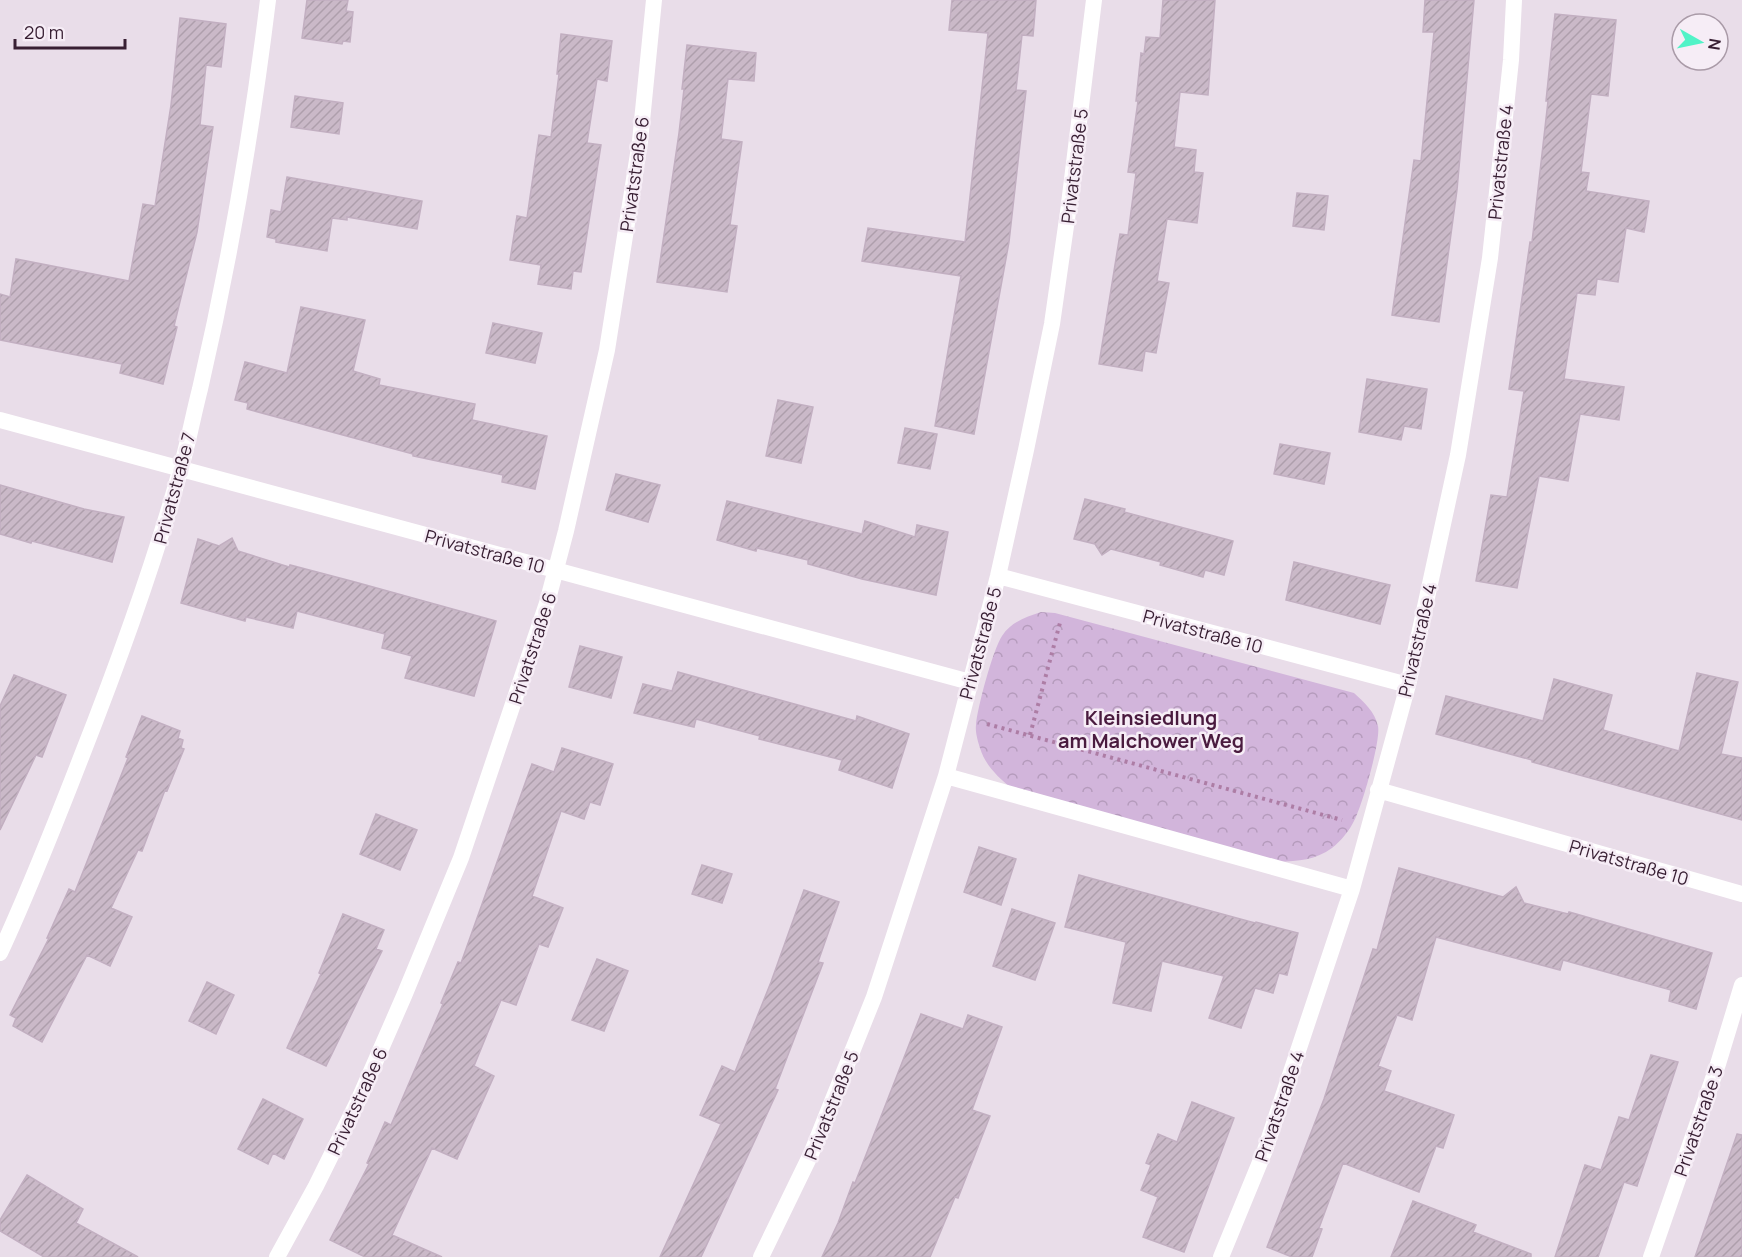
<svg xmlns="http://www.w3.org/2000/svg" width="1742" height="1257" viewBox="0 0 1742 1257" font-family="Manrope,sans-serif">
<defs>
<pattern id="park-crowns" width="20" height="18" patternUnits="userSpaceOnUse" patternTransform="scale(1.5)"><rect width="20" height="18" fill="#d2b5db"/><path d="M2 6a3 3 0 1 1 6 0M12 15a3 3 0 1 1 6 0" fill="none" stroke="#b59bbc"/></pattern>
<pattern id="building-hatch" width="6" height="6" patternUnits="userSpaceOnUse" patternTransform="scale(1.5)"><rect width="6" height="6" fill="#cab9c8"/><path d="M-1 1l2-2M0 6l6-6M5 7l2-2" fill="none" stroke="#ae9fac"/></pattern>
</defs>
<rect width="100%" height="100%" fill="#e9dde9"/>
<!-- park -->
<path fill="url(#park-crowns)" d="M1041,612L1055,613L1354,693C1364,702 1375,712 1378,726C1381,741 1362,805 1355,819C1350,830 1341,841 1332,848C1316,860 1298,861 1279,862L1011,788C998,777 985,765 980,748C978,742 975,732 976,725C977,709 993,649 1002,636C1011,622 1026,617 1041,612Z"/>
<!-- building -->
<path fill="url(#building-hatch)" stroke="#c2afc1" stroke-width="1.5" d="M307,0H348L346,11L353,12L350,42L343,41L342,44L302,38Z
M952,0H1036L1033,36L1022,35L1016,90L1026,91L1009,242L974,434L935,426L961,276L862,261L868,228L965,242L988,33L949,30Z
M1163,0H1215L1208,95L1180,92L1174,147L1196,150L1194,172L1203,173L1197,223L1167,219L1157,281L1169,283L1156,353L1145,351L1142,371L1099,364L1120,234L1128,235L1136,173L1128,172L1138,101H1136L1141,53L1144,54L1146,37L1160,38Z
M1425,0H1474L1457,190L1439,322L1392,315L1414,160L1421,161L1434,32H1423Z
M1555,14L1616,20L1608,96L1591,94L1581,172L1589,173L1586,191L1649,201L1644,232L1626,228L1618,282L1597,279L1595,295L1577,293L1564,379L1624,387L1619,420L1580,414L1568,481L1539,476L1517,588L1476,581L1491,495L1507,497L1524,391L1509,389L1530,242H1532L1548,101H1546Z
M180,18L226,24L221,67L206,65L200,125L213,127L197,232L174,326L177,327L163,384L120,373L122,364L0,340V294L10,297L16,259L129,281L143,204L155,206L171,105Z
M561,34L612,41L607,81L597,79L587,143L601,145L581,272L573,271L571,289L538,284L541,265L510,260L517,216L527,218L539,135L551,137L559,74H557Z
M687,45L756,53L754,81L728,79L721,139L742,142L730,225L737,226L727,292L657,282L679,133L684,89H682Z
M295,96L343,103L339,134L291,127Z
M287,177L422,201L417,229L347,217V220L332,218L327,251L276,242V239L267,237L271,210L281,212Z
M1297,193L1328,196L1324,230L1293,226Z
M301,307L365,320L353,371L380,379L379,385L475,404L472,420L547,436L535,489L502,482L503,475L413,456V454L247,409L248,403L235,400L245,362L287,373Z
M493,323L542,333L535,363L486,353Z
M1367,379L1427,389L1421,429L1404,426L1401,440L1359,432Z
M778,400L813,407L801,463L766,456Z
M905,428L937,434L930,469L898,463Z
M1280,444L1330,453L1324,484L1274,474Z
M616,474L660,485L648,522L606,510Z
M0,485L84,509L124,517L112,562L32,541L31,543L0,534Z
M1085,499L1125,509L1124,512L1233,541L1224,575L1205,570L1203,577L1160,565L1161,562L1111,549L1102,555L1095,544L1074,539Z
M727,501L862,534L865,521L915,537L917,525L948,532L936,595L862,579L808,564V560L757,548L756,551L717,540Z
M232,538L238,551L289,567L290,565L355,582L496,621L474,696L405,678L412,656L382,648L385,634L297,611L293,628L246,617L245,621L181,603L198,539L219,546Z
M1294,562L1390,585L1380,624L1286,600Z
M580,646L622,657L611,698L569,687Z
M678,672L856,721L857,716L909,734L892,788L839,770L842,760L759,739L760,736L696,719L694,727L634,713L643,684L672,691Z
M1697,673L1738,682L1721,754L1742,758V820L1532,762V760L1436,734L1446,696L1543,721L1554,679L1612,695L1603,730L1679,751Z
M14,675L66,695L42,757L36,755L0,830V706Z
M142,716L180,731L178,738L183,740L181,748L184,749L167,791L165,790L142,851L138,850L111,908L132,917L110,966L87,955L42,1042L13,1026L16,1018L10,1015L49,938H47L69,889L75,892L128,758L126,757Z
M562,748L613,764L600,805L590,802L584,819L561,811L532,896L563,908L548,947L539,944L516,1005L501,1000L474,1066L494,1076L457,1159L432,1148L392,1235L442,1257H365L330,1240L369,1164L367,1163L385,1122L391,1125L443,1004L441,1003L458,962L461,963L532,764L554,772Z
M376,814L417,830L400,870L360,854Z
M979,847L1016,859L1001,905L964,892Z
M702,865L732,874L722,903L692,894Z
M1399,868L1503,897L1516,887L1524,903L1568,914L1569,912L1712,953L1696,1009L1669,1001L1671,990L1563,960L1560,970L1436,937L1412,1020L1397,1015L1378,1066L1391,1071L1384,1091L1454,1115L1443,1148L1436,1146L1419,1192L1343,1163L1319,1228L1322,1229L1312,1257H1292L1267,1247L1324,1099L1373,949L1377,950Z
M1079,875L1255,923L1256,922L1298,933L1287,975L1279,973L1273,993L1255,988L1241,1028L1209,1018L1224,976L1162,961L1151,1011L1113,1003L1126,942L1065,927Z
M804,890L839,902L818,962L823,963L775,1089L778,1090L701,1257H660L721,1124L700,1115L722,1066L735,1072L771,982Z
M1012,909L1055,923L1035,980L993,966Z
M343,914L384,930L376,949L382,951L326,1066L287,1048L321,974L319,973Z
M597,959L628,971L604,1031L572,1020Z
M207,982L234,995L216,1034L189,1021Z
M921,1014L963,1029L968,1015L1002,1027L972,1110L990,1116L958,1198L955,1197L930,1257H822L838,1223L853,1182L855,1183Z
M1651,1055L1678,1062L1637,1186L1624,1182L1598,1257H1555L1585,1165L1601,1170L1619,1117L1629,1120Z
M263,1099L303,1119L284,1159L273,1153L268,1164L238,1149Z
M1192,1102L1234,1118L1184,1252L1143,1237L1158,1197L1141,1190L1151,1165L1146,1163L1158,1134L1177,1142Z
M1737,1134L1742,1135V1257H1695Z
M27,1175L83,1209L76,1223L138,1257H44L0,1231V1220Z
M1413,1201L1476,1225L1473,1232L1531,1254V1257H1391Z"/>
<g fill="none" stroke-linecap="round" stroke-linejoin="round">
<!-- path -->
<path stroke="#ad7da5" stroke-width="4" stroke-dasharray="3 4.5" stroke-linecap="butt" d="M987,724L1342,820
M1030,735L1061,619"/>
<!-- minor -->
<path stroke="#fff" stroke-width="16" d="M0,420L970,682
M998,576L1408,685
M946,776L1352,889
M1378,790L1742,894
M0,953C30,888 56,822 82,755C119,661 153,568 180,471C188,444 193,416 200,389C230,260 252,131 268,0
M277,1257L316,1186L359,1099L404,996L461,858L547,603L566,531L607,350L640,141L654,0
M761,1257L811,1154L874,997L946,776L998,576L1026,450L1052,324L1068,212L1094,0
M1221,1257L1265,1150L1352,889L1408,685L1458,455L1490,258L1511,60L1514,0
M1651,1257L1718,1064L1742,985"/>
</g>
<g text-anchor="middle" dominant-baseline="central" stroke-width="5" stroke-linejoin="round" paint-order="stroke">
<!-- street labels -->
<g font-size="18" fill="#381f33" stroke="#f6edf6">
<text transform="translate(1500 162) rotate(-84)">Privatstraße 4</text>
<text transform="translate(1074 166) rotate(-83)">Privatstraße 5</text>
<text transform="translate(634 174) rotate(-82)">Privatstraße 6</text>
<text transform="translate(174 488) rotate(-75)">Privatstraße 7</text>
<text transform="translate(485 551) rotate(15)">Privatstraße 10</text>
<text transform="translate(1203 631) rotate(15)">Privatstraße 10</text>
<text transform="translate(1417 640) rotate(-77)">Privatstraße 4</text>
<text transform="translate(980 643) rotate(-75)">Privatstraße 5</text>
<text transform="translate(532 648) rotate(-72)">Privatstraße 6</text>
<text transform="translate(1629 862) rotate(16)">Privatstraße 10</text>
<text transform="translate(357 1101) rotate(-65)">Privatstraße 6</text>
<text transform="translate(831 1105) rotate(-68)">Privatstraße 5</text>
<text transform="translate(1279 1106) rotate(-71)">Privatstraße 4</text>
<text transform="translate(1698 1121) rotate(-71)">Privatstraße 3</text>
</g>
<!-- neighbourhood labels -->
<g font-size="20" font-weight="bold" fill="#4a1b3f" stroke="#f6edf6">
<text x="1151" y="717">Kleinsiedlung<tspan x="1151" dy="23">am Malchower Weg</tspan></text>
</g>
</g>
<!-- north arrow -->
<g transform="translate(1700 42) rotate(99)"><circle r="28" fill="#f6edf6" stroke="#aa9ba8" stroke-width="1.5"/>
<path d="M0-4.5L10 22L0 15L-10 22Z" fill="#51f3c7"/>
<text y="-9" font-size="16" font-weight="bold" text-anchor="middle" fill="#381f33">N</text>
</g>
<!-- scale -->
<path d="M15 39v9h110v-9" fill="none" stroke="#381f33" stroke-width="3"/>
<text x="24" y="39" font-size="18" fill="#381f33" stroke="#f6edf6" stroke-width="4.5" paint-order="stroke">20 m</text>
</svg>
